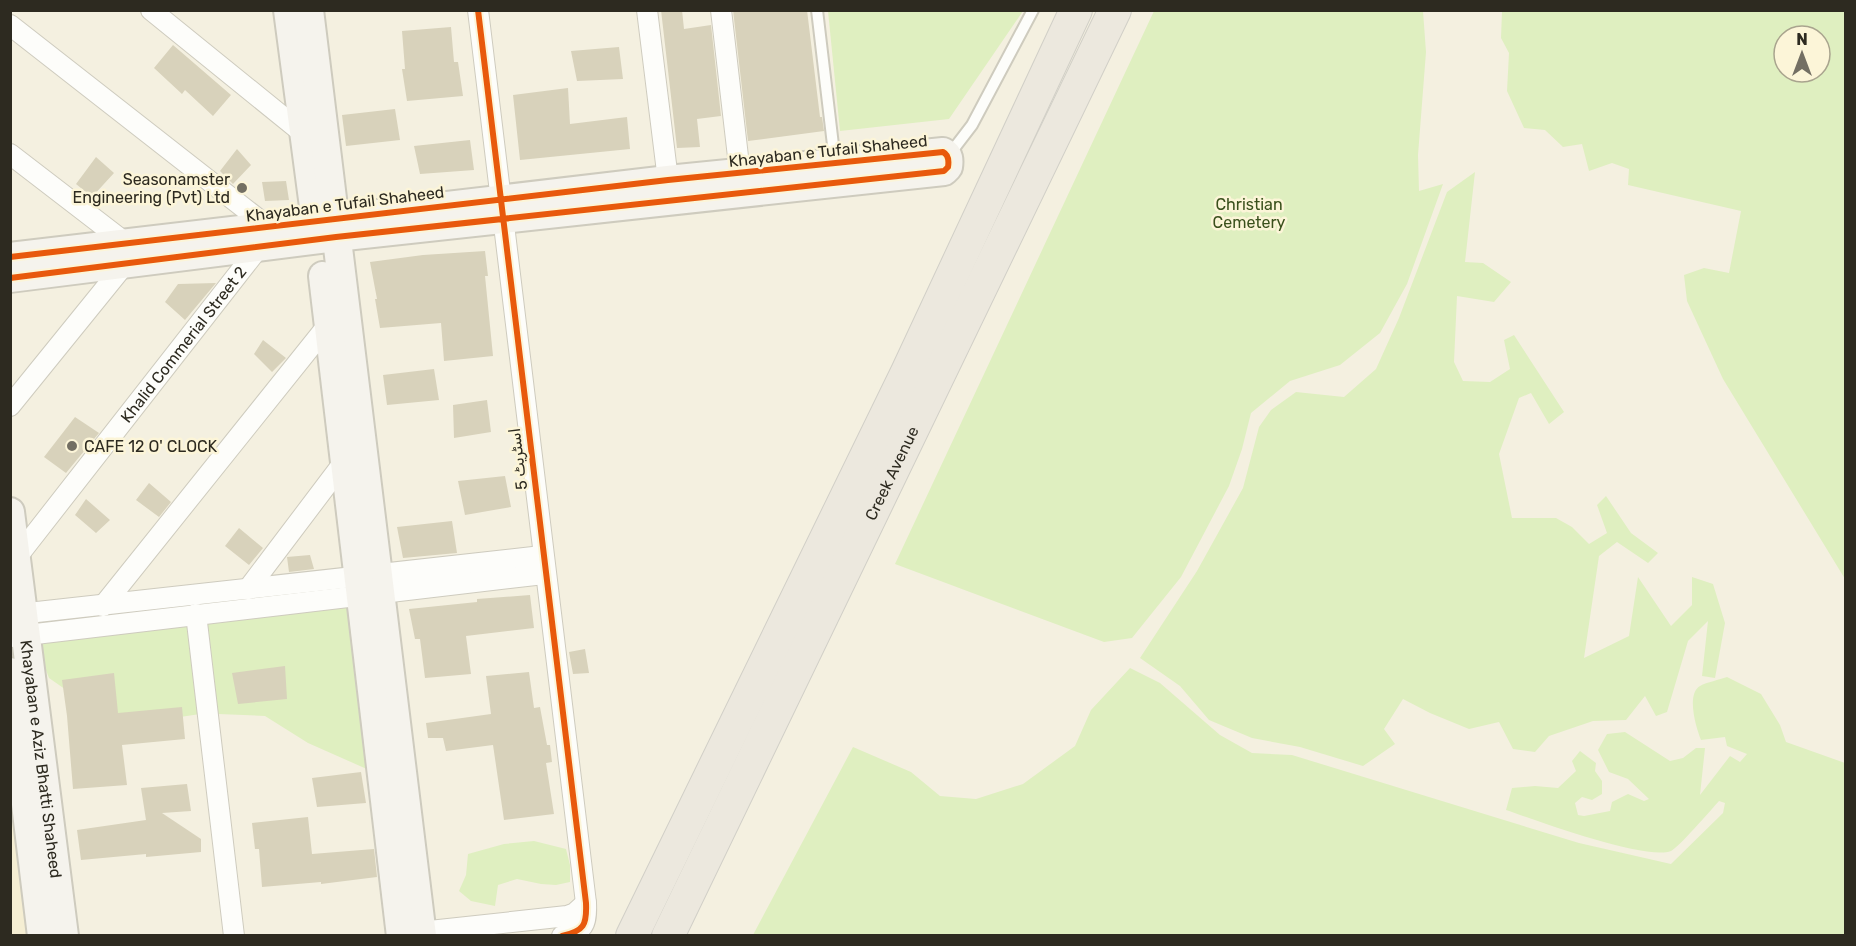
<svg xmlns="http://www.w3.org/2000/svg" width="1856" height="946" viewBox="0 0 1856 946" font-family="Rubik,Vazirmatn,sans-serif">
<rect width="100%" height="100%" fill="#f4f0e0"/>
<!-- built -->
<path fill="#f5eed3" d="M11,754L30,935H11Z"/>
<!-- green -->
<path fill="#dfefc0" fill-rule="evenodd" d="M828,11V10L1023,11L949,119L840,131Z
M1154,11H1423L1426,52L1418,155L1419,191L1443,184L1407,284L1380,333L1340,365L1290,381L1251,413L1242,449L1229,486L1181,577L1132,638L1104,642L895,564Z
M1502,11H1845V579L1723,379L1687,301L1684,275L1704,268L1729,273L1741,211L1628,185L1629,169L1612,163L1589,171L1582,144L1563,147L1545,130L1524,128L1507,91L1509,53L1501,38ZM1784,36H1820V72H1784Z
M1475,172L1465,262L1483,263L1511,282L1494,302L1457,296L1454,362L1463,381L1490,382L1510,369L1504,340L1514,335L1564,412L1549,424L1531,393L1519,398L1499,454L1512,518H1556L1572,527L1589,544L1607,533L1597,505L1606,496L1631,533L1658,553L1648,563L1617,542L1599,556L1584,658L1629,636L1638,577L1671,626L1692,605V577L1713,584L1725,623L1715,678L1702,676L1708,621L1688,641L1667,712L1656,716L1645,696L1626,720L1593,721L1549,736L1535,752L1513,749L1499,722L1469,729L1430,713L1403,699L1384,729L1395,744L1363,766L1300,747L1252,738L1209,720L1180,686L1140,658L1197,571L1243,488L1259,427L1271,410L1296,392L1344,397L1376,369L1399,318L1447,192Z
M352,604L369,770L308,743L265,716L218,714L205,621Z
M189,622L200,714L127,725L82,701L49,678L35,642Z
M1130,668L1160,683L1220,735L1252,753L1292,755L1579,843L1671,864L1723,813L1725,803L1719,801C1711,810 1678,848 1671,851C1646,861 1535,820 1506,810L1512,788L1535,786L1558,788L1576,771L1572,761L1580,751L1596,763L1595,771L1602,781V794L1592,800L1582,797L1575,803L1578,815L1584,816L1610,811L1612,802L1628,794L1644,801L1649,799L1628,779L1609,772L1598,750L1607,734L1625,732L1670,761L1683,758L1696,748H1705L1700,795L1730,756L1740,762L1747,754L1727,746L1725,737L1701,740C1696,728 1686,694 1700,686C1707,682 1719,680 1727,677L1761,694L1780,725L1786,742L1845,763V935H753L853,747L911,772L940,796L976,799L1023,784L1075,746L1091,710Z
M534,841L566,849L570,865V882L556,885L541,884L517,879L498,885L495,906L471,901L459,891L466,875L468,854L504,844Z"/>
<!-- building -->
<path fill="#d8d2bb" d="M661,10H682L684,29L711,25L721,116L697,119L700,147L677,148Z
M733,10H807L820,117H822L824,131L748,141Z
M451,27L454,62H458L463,96L407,101L402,69H405L402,31Z
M173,45L231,95L213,116L185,90L182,94L154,68Z
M619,47L623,79L577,81L571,51Z
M568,88L570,124L627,117L630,149L520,160L513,95Z
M395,109L400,140L346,146L342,115Z
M470,140L474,170L420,174L414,146Z
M237,149L251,165L233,184L220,171Z
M96,157L114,173L92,197L76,184Z
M286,181L289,200L265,201L262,182Z
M485,251L488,276H485L493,356L444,361L441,323L380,328L375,299H377L370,262L423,255Z
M216,283L185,320L165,302L178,284Z
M263,340L286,358L272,372L254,354Z
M434,369L439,400L387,405L383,375Z
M487,400L491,432L454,438L453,405Z
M75,417L99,433L66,473L44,457Z
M505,476L511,507L465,515L458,481Z
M149,483L171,502L159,517L136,500Z
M86,499L110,520L96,533L75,515Z
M452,521L457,553L403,558L397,527Z
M239,528L263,548L249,565L225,546Z
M310,555L314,569L289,572L287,557Z
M530,595L534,628L466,636L471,674L425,678L420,639H415L409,609L477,602V599Z
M585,649L589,673L573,674L569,652Z
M285,666L287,699L238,704L232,673Z
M529,672L534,708L540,707L547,745H550L552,762L546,763L554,814L504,820L493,745L446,751L443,738H428L426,723L491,714L486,676Z
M114,673L118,713L182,707L185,739L122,745L127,785L73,789L67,716L62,680Z
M361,772L366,803L317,807L312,778Z
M187,784L191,811L162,813L201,839V852L146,857V854L81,860L77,830L146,820L141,788Z
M308,817L312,854L374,849L377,877L321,884V882L262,887L259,849H255L252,823Z"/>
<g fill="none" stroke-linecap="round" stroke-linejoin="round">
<!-- lane casing -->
<g stroke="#cecbbe" stroke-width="14">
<path id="lane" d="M817,10L835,162
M949,155L972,125L1033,10"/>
</g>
<!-- street casing -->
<g stroke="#cecbbe" stroke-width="22">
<g id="street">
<path d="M151,10L304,134"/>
<path d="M478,10C516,308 548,606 586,903C587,925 584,931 562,936"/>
<path d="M647,10L668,180"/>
<path d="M721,10L740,174"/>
<path d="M10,25L267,226"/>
<path d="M10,154L127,244"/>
<path d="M10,406L125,264"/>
<path id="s1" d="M17,557L260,246"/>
<path d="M248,589L344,462"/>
<path d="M103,606L328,325"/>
<path d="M196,614L234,936"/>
<path d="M10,615L542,556"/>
<path d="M10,637L544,574"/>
<path d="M411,933L567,916L575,913L586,903"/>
</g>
</g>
<!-- secondary casing -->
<g stroke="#cecbbe" stroke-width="32">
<g id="secondary">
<path d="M288,10L314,207"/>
<path d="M309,10L422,936"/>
<path d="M10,257L668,180L943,152C949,155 949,161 948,167L944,171L336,237L10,278"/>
<path d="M323,276L401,936"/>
<path id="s2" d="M10,512L64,936"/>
<path d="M10,672L42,936"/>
</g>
</g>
<!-- primary casing -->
<g stroke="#d1cfc7" stroke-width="34">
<g id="primary">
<path d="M632,936L907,372L1076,10"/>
<path id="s3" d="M668,936L1115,10"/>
</g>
</g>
<!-- lane -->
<use href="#lane" stroke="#fdfdfa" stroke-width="10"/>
<!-- street -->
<use href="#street" stroke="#fdfdfa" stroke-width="20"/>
<!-- secondary -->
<use href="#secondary" stroke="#f5f3ed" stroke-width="28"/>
<!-- primary -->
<use href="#primary" stroke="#ece8de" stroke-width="32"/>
<!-- cycleway casing -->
<g stroke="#fcf5d8" stroke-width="10">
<path id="cycleway" d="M478,10C516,308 548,606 586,903C587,925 584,931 562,936
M10,257L668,180L943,152C949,155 949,161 948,167L944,171L336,237L10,278"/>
</g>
<!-- cycleway -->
<use href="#cycleway" stroke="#e8590c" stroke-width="6"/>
</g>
<!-- markers -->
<g fill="#736f63" stroke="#fcf5d8" stroke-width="2">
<circle cx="242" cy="188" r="6"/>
<circle cx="72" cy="446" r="6"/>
</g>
<g text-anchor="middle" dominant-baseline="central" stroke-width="5" stroke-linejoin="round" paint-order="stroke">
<!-- street labels -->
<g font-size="16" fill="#2d2a20" stroke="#fcf5d8">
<text transform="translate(828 151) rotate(-6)">Khayaban e Tufail Shaheed</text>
<text transform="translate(345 204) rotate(-7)">Khayaban e Tufail Shaheed</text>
<text stroke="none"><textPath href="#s1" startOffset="270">Khalid Commerial Street 2</textPath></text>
<text transform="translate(518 459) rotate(-97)">اسٹریٹ 5</text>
<text stroke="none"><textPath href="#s3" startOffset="514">Creek Avenue</textPath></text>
<text stroke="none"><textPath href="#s2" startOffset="249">Khayaban e Aziz Bhatti Shaheed</textPath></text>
</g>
<!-- poi labels -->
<g font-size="16" fill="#2d2a20" stroke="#fcf5d8" text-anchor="end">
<text x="230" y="179">Seasonamster<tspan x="230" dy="18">Engineering (Pvt) Ltd</tspan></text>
<text x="84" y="446" text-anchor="start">CAFE 12 O' CLOCK</text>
</g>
<!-- park labels -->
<g font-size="16" fill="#3a501c" stroke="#fcf5d8">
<text x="1249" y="204">Christian<tspan x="1249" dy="18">Cemetery</tspan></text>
</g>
</g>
<!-- border -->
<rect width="1856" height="946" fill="none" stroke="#2d2a20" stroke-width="24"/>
<!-- north arrow -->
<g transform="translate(1802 54)"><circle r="28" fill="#fcf5d8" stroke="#a9a48e" stroke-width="1.5"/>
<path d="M0-4.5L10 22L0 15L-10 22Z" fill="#736f63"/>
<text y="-9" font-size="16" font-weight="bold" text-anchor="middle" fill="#2d2a20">N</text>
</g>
</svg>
